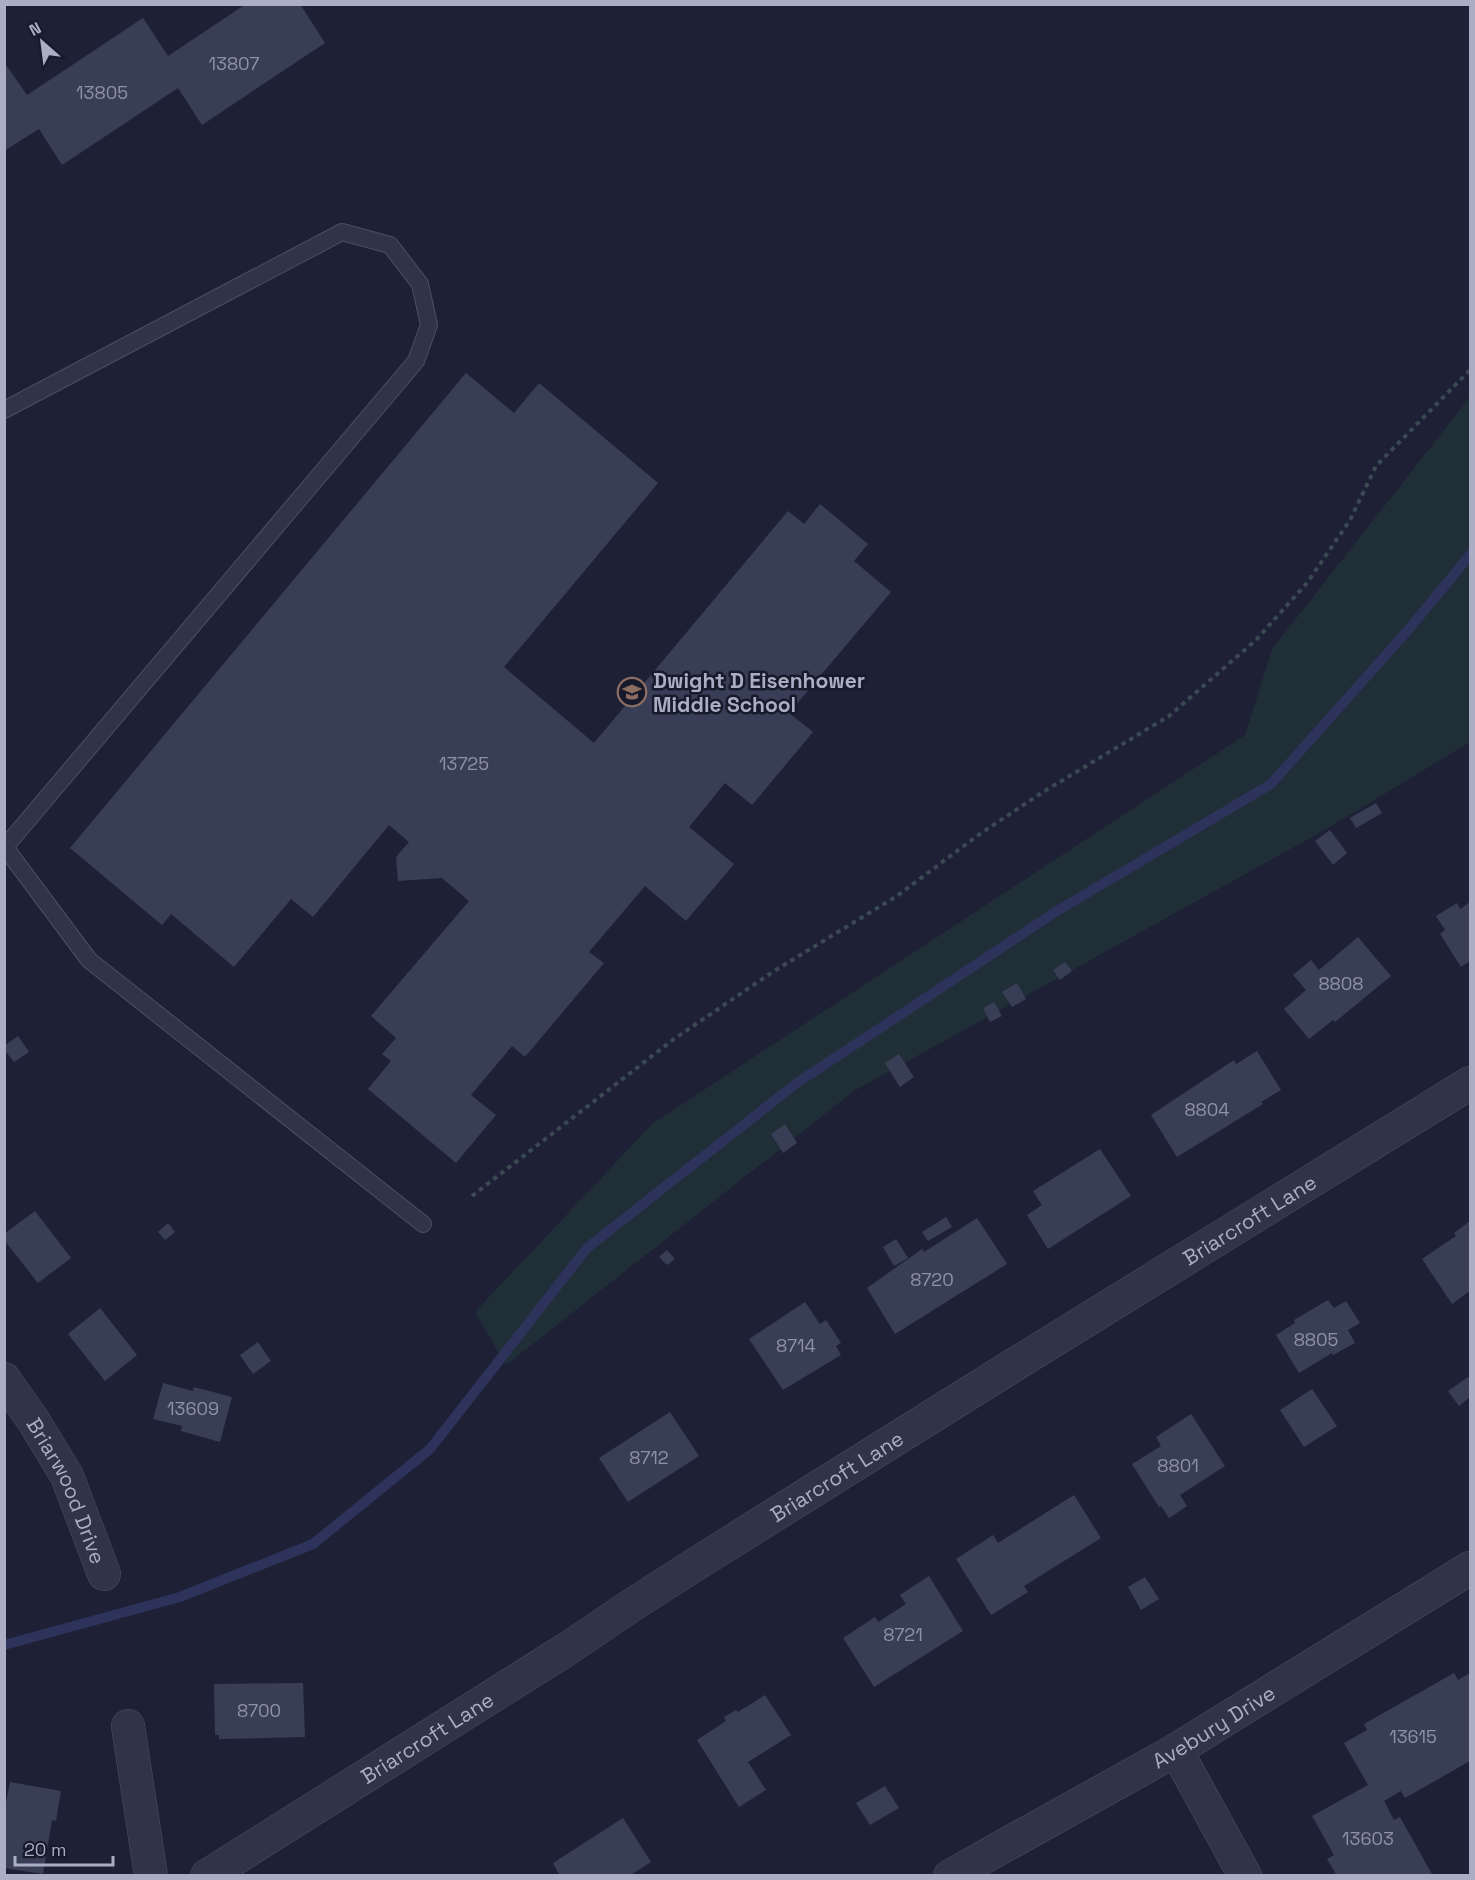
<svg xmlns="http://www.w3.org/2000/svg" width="1475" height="1880" viewBox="0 0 1475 1880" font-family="'Space Grotesk',sans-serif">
<rect width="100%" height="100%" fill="#1e2136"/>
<!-- green -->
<path fill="#202e37" d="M1470,397V742L1330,827L854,1091L506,1365L475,1312L652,1124L1245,735L1272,649Z"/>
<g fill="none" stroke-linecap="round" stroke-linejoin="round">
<!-- stream -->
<path stroke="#2d335a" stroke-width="10" d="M4,1645L180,1597L313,1544L430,1449L587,1248L797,1083L1057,911L1271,784L1409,629L1470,555"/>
</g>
<!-- building -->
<path fill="#393e57" d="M246,4H300L325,43L202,125L178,88L62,165L39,129L4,151V62L27,95L143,18L168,56Z
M466,373L514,413L539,383L658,483L504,667L594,743L788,511L804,524L820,504L868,544L854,561L891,592L789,713L813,732L752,805L725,783L689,827L734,864L686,921L645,886L589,952L604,963L525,1057L512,1046L471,1095L496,1115L456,1163L368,1089L391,1061L382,1054L396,1038L371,1016L469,901L442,878L398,881L396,857L409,842L389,825L313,917L291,899L234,967L171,914L162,925L70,848Z
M1376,803L1382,813L1356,828L1350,818Z
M1330,830L1347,853L1333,865L1315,841Z
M1470,902V961L1461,967L1440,934L1445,930L1436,916L1457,903L1460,909Z
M1358,937L1391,976L1335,1022L1333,1020L1309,1039L1284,1009L1306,990L1293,975L1311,960L1319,970Z
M1065,962L1072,971L1060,980L1053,970Z
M1017,983L1026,999L1012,1007L1002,992Z
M994,1002L1002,1016L990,1022L983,1008Z
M18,1036L29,1052L14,1062L4,1049V1046Z
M1257,1051L1281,1090L1261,1102L1263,1104L1177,1157L1151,1115L1234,1060L1236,1064Z
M899,1054L914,1077L900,1087L885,1063Z
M785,1124L797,1143L783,1153L771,1134Z
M1100,1149L1131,1196L1048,1249L1027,1215L1042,1205L1033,1191Z
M35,1211L71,1258L38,1283L4,1240V1234Z
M946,1217L952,1227L928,1241L922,1232Z
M977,1218L1007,1264L895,1334L867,1288L922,1249L924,1252Z
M1470,1221V1291L1452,1304L1422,1259L1456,1236L1454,1233Z
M168,1223L175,1232L165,1240L158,1232Z
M896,1239L908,1258L894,1266L883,1247Z
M667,1250L675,1259L667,1265L659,1257Z
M1328,1300L1334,1308L1346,1301L1360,1323L1348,1330L1355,1343L1333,1355L1332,1353L1299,1373L1276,1335L1295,1323L1294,1320Z
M805,1302L820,1324L826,1320L841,1343L836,1346L841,1355L783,1390L749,1339Z
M100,1308L137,1355L105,1381L68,1334Z
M258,1342L271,1361L253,1374L240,1355Z
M1468,1377L1470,1380V1397L1459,1406L1448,1391Z
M163,1383L193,1391L194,1387L232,1397L220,1442L181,1431L182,1426L153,1419Z
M1312,1389L1337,1426L1304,1447L1280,1410Z
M670,1412L699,1456L628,1502L599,1458Z
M1191,1414L1225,1466L1180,1495L1187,1506L1169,1518L1161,1506L1159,1507L1132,1464L1161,1446L1156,1437Z
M1074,1495L1101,1538L1024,1586L1028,1592L991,1615L956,1559L993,1535L998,1543Z
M929,1576L963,1631L874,1687L843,1638L875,1617L878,1622L906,1604L900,1595Z
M1145,1577L1159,1599L1141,1610L1128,1587Z
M1454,1673L1458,1680L1470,1673V1761L1405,1798L1401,1791L1384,1801L1394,1820L1400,1817L1433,1876H1337L1327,1859L1334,1855L1312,1816L1368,1785L1344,1743L1367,1730L1364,1724Z
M303,1683L305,1737L219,1739V1735H215L214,1684Z
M765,1695L791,1735L748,1762L766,1790L739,1807L697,1740L726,1721L724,1717L736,1710L738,1712Z
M10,1782L61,1791L56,1821L52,1820L43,1874L4,1868V1813Z
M885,1786L899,1808L870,1825L856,1803Z
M623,1818L651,1862L629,1876H560L553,1863Z"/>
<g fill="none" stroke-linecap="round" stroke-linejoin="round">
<!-- lane casing -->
<g stroke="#4c4f62" stroke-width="18">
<path id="lane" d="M4,410L342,232L390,245L420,284L429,325L416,361L5,847
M4,846L89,960L423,1224"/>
</g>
<!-- street casing -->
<g stroke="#4c4f62" stroke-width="34">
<g id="street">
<path id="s1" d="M4,1379L33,1420L67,1476L104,1574"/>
<path d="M128,1726L151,1876"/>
<path d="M1176,1750L1245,1876"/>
<path id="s2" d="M207,1876L567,1649L629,1607L696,1564L1017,1363L1470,1083"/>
<path id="s3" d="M950,1876L1176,1750L1470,1568"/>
</g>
</g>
<!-- path -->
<path stroke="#3a4952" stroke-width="4" stroke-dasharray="4.5 4.5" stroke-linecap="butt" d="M472,1196L674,1039L774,971L897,896L977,836L1043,792L1169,716L1256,640L1307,583L1350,520L1376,466L1470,370"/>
<!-- lane -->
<use href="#lane" stroke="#313446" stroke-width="16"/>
<!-- street -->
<use href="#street" stroke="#313446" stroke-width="33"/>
</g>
<!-- icons -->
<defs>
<g id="school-ring" transform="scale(1.5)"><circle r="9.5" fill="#171a2b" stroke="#8d6e63" stroke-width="1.5"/><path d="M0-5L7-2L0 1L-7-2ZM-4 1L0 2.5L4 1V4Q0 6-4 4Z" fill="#8d6e63"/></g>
</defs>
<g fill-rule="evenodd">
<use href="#school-ring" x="632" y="692"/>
</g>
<g text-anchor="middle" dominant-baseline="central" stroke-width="5" stroke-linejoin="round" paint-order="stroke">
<!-- number labels -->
<g font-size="18" fill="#8e91a9">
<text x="234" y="63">13807</text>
<text x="102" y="92">13805</text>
<text x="464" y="763">13725</text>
<text x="1341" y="983">8808</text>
<text x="1207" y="1109">8804</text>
<text x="932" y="1279">8720</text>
<text x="1316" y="1339">8805</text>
<text x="796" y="1345">8714</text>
<text x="193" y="1408">13609</text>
<text x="649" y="1457">8712</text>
<text x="1178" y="1465">8801</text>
<text x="903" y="1634">8721</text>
<text x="259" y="1710">8700</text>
<text x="1413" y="1736">13615</text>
<text x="1368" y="1838">13603</text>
</g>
<!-- poi labels -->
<g font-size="21" font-weight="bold" fill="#abadc4" stroke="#171a2b" text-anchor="start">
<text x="653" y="680">Dwight D Eisenhower<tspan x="653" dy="24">Middle School</tspan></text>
</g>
<!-- street labels -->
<g font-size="21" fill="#abadc4" stroke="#171a2b">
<text stroke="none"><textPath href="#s2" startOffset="1232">Briarcroft Lane</textPath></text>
<text stroke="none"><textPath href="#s2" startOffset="746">Briarcroft Lane</textPath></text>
<text stroke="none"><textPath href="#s1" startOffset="129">Briarwood Drive</textPath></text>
<text stroke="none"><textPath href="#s3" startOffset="303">Avebury Drive</textPath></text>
<text stroke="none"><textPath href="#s2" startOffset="260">Briarcroft Lane</textPath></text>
</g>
</g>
<!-- border -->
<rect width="1475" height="1880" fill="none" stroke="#abadc4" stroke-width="12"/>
<!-- north arrow -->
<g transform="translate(42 42) rotate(332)" stroke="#171a2b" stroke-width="4.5" paint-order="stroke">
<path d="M0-4.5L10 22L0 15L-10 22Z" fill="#abadc4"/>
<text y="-9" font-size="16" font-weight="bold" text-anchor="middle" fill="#abadc4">N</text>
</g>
<!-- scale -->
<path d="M15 1856v9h98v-9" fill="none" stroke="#abadc4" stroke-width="3"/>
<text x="24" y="1856" font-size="18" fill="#abadc4" stroke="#171a2b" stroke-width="4.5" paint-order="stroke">20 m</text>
</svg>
